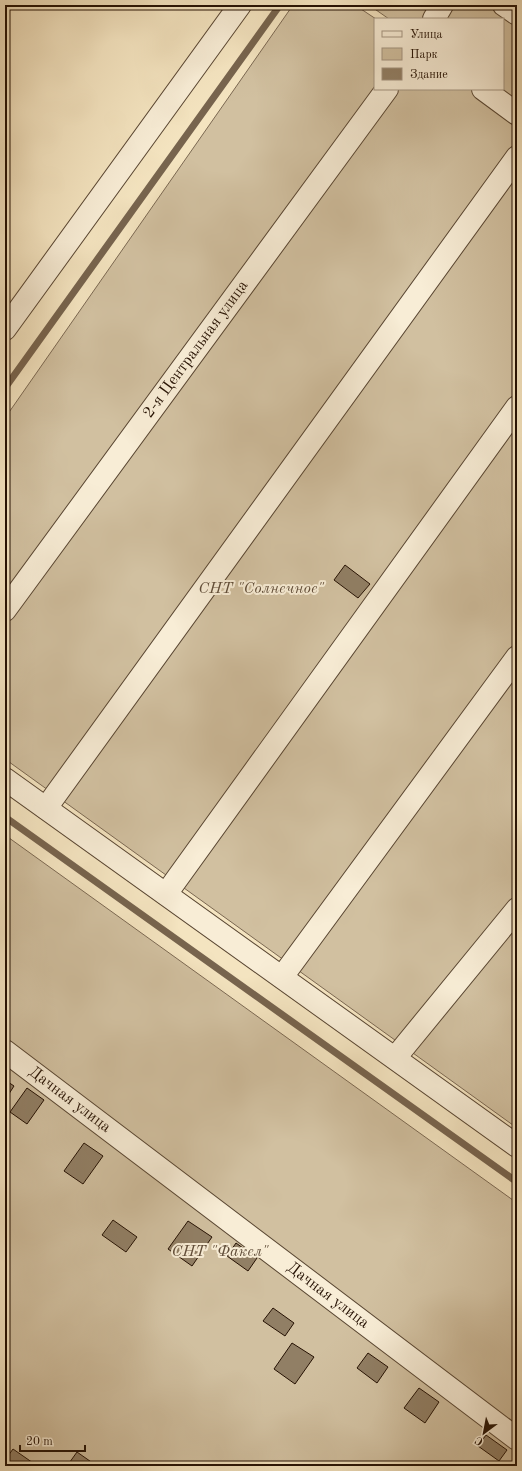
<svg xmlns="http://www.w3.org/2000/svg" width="522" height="1471" viewBox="0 0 522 1471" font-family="'Old Standard TT',serif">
<rect width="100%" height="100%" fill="#f4e4c0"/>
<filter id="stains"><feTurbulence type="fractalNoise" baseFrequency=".005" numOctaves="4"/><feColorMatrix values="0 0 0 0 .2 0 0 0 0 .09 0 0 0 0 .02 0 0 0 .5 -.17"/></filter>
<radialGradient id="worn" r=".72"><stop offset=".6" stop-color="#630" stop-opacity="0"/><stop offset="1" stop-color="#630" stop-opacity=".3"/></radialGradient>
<!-- green -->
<path fill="#d1c0a0" stroke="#7b6852" d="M293,5H355L376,19L375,89H478L517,116V1128L5,759V418Z
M369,5H517V110L487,89H503V19H389Z
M5,835L517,1203V1466H5Z"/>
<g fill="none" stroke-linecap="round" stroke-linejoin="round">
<!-- stream -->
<path stroke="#77644e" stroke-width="7" d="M5,388L280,5
M5,817L517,1182"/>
</g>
<!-- building -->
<path fill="#917f65" stroke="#251103" d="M345,565L370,584L358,598L334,580Z
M5,1080L14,1086L5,1100Z
M27,1088L44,1100L27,1124L10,1112Z
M84,1143L103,1156L83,1184L64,1171Z
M113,1220L137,1237L126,1252L102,1235Z
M188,1221L212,1237L192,1266L168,1249Z
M236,1243L257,1258L248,1271L227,1256Z
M273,1308L294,1323L285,1336L263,1321Z
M292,1343L314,1357L295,1384L274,1369Z
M368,1353L388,1367L377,1383L357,1368Z
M419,1388L439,1402L425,1423L404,1408Z
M486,1435L507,1450L499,1461L478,1446Z
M13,1449L36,1465L35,1466H5V1460Z
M77,1452L97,1466H67Z"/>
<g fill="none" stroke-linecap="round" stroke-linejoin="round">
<!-- minor casing -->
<g stroke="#594632" stroke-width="24">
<g id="minor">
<path d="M504,5L517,14"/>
<path d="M434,19L442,5"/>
<path d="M483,89L517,114"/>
<path d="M5,329L240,5"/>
<path id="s1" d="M5,610L387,89"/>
<path d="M5,779L517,1146"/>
<path d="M46,808L517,157"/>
<path d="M166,894L517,407"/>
<path d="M282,977L517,657"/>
<path id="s2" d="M5,1051L517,1439"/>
<path d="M395,1058L517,909"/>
</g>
</g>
<!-- minor -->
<use href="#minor" stroke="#f8edd6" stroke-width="22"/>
</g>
<g text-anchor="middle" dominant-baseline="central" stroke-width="4" stroke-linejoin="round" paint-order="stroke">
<!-- street labels -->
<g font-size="16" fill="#251103" stroke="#f8edd6">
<text stroke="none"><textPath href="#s1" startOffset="323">2-я Центральная улица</textPath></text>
<text stroke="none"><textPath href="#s2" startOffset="81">Дачная улица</textPath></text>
<text stroke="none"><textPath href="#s2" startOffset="405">Дачная улица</textPath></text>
</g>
<!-- park labels -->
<g font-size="16" font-style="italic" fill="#614e3a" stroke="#f8edd6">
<text x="261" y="589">СНТ "Солнечное"</text>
<text x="220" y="1252">СНТ "Факел"</text>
</g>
</g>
<!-- margin -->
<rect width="522" height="1471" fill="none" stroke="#f4e4c0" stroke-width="20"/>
<rect x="6" y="6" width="510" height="1459" fill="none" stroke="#251103" stroke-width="2"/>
<rect x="10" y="10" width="502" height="1451" fill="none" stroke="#251103"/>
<!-- legend -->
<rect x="374" y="18" width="130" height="72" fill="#f8edd6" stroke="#a49582"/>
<rect x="382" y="31" width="20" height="6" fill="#f8edd6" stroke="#a49582"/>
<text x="410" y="38" font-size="12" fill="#251103">Улица</text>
<rect x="382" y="48" width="20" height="12" fill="#d1c0a0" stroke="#a49582"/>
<text x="410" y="58" font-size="12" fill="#251103">Парк</text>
<rect x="382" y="68" width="20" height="12" fill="#917f65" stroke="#a49582"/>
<text x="410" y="78" font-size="12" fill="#251103">Здание</text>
<!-- north arrow -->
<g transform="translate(484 1433) rotate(212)" stroke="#f8edd6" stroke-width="3" paint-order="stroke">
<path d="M0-3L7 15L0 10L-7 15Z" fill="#251103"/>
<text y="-6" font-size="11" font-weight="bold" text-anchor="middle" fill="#251103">С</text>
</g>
<!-- scale -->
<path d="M20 1445v6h65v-6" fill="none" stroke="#251103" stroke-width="2"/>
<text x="26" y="1445" font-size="12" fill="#251103" stroke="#f8edd6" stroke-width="3" paint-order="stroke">20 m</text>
<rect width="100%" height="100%" filter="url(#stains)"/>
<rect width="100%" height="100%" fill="url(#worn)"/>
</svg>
